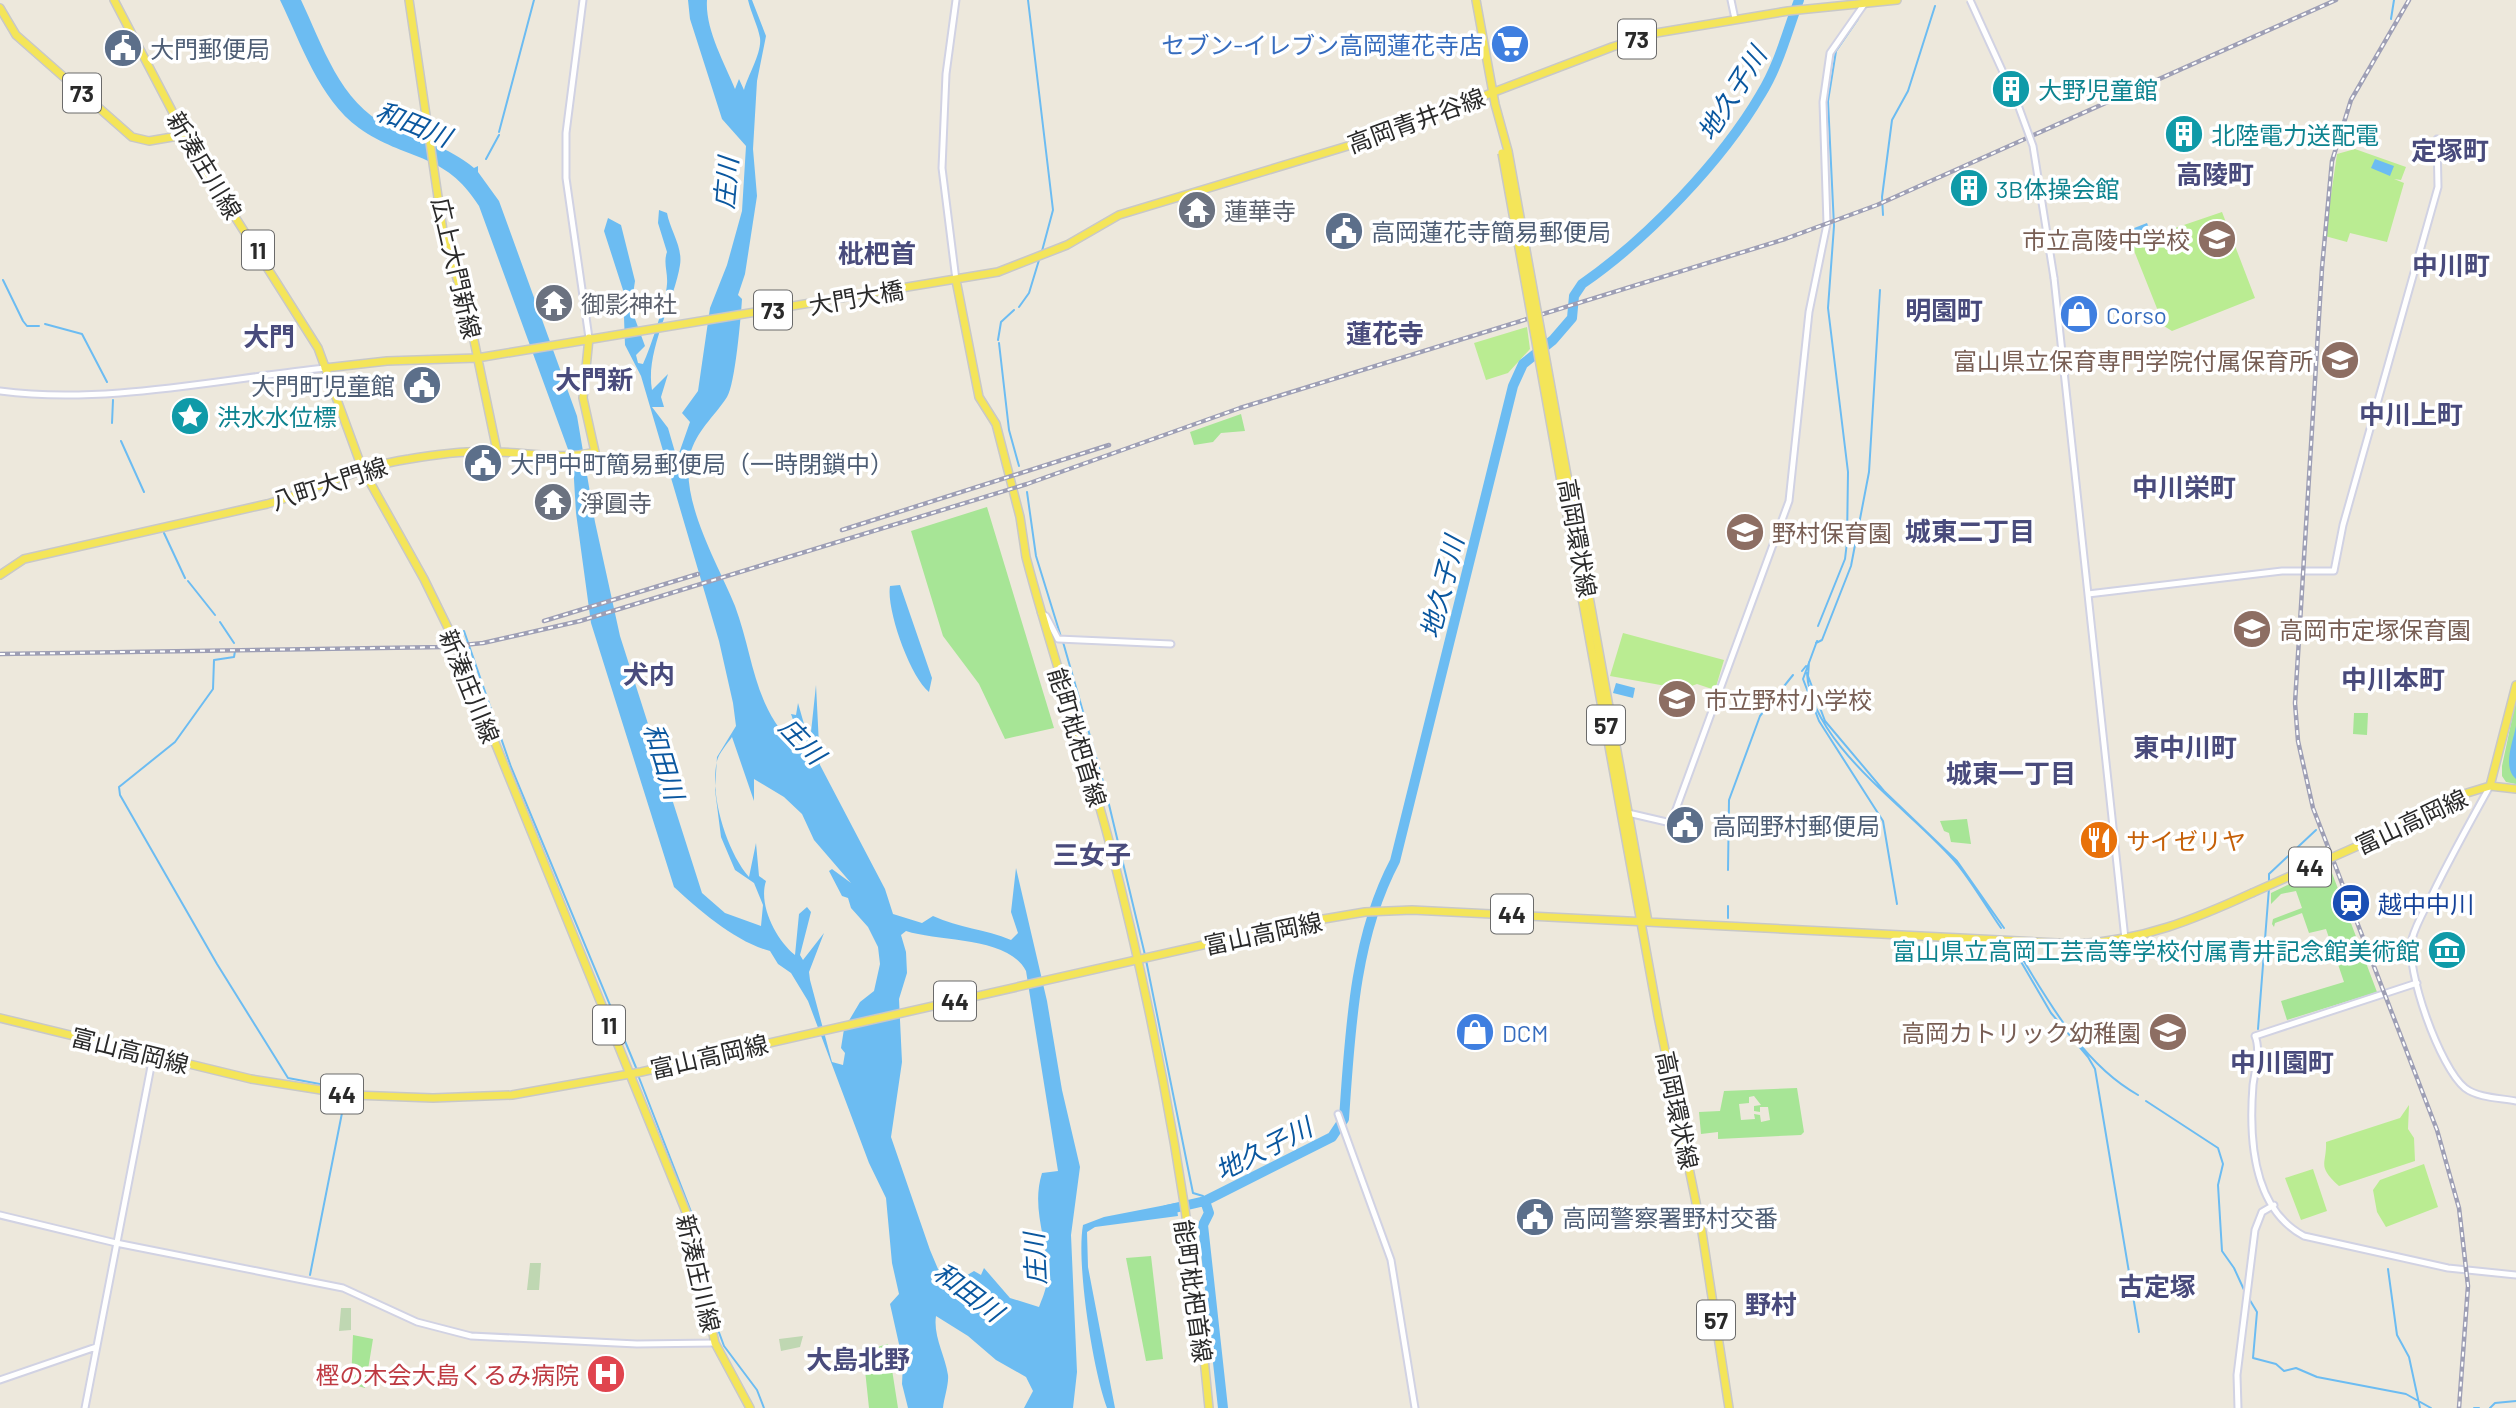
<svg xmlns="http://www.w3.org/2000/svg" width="2516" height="1408" viewBox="0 0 2516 1408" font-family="Barlow,'Noto Sans JP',sans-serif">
<rect width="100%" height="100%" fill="#ede8dc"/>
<!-- green -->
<path fill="#a7e596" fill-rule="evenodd" d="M1241,414L1245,431L1221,433L1213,442L1194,445L1190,432Z
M987,507L1054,728L1005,739L979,684L943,636L911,531Z
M2516,700V784L2506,782L2502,776V766Z
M2354,713H2368L2367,735L2353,734Z
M1967,819L1971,844L1951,842L1949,833L1944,831L1940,821Z
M2329,865L2377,992L2287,1020L2281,1001L2344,982L2326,929L2309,933L2302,913L2275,923L2274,927L2272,924L2273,919L2302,908L2296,891L2281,894L2271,904V893Z
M1797,1088L1804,1132L1801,1135L1718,1139V1132L1701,1134L1699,1112L1720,1111L1724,1091ZM1754,1096L1761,1105L1754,1106V1111L1760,1112V1107H1768L1770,1120L1761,1122L1760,1115L1754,1114L1755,1119L1741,1120L1739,1104L1749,1103V1097Z
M1151,1256L1163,1359L1146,1361L1126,1258Z
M353,1335L373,1339L365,1388L351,1384Z
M888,1344L898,1408H869L863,1351Z"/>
<!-- cemetery -->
<path fill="#bfd7b2" d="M530,1263H541L539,1290H527Z
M341,1308H351V1330L339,1331Z
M803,1336L800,1347L781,1351L779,1339Z"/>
<!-- pitch -->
<path fill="#baec92" d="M2355,149L2406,167L2401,180L2394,179L2404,183L2387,242L2350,233L2347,242L2325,236L2337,154Z
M2222,212L2255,298L2172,331L2164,326L2131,243Z
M1527,327L1530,349L1508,373L1486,380L1474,343Z
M1623,633L1724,660L1715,690L1697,684L1683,689L1610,676Z
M2409,1105L2408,1129L2414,1138L2415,1161L2339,1186C2316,1165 2327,1165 2326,1142L2400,1118Z
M2424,1164L2438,1207L2386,1227L2377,1212L2373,1190L2380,1180Z
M2313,1169L2327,1211L2301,1220L2285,1178Z"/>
<!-- water -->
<path fill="#6cbcf2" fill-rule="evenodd" d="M280,0H301C322,44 340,103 388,126C418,140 448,146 474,168L478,166V172L499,201L577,416L595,522L620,636L702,893L725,913L761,926L763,905L754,883L735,870L721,837L715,790L717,757L736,726L733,703L719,641L641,376L625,345L623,290L604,231L608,218L621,225L635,281L631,308L645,346L636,355L638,363L643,364C651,347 666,301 667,284C668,272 663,263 667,252L658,223L659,210L667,213C670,230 683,247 680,265C674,303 645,351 652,390L668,374L661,397L664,407H652L668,428L677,459L690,422L682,413L698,391L710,308L727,265L742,211L746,146L722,119L690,19L688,0H707C705,29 724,62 735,89L739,79L744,90C748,75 762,53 760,38C758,26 751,13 748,0H752L766,36L757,81L753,149L757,196L745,274L738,295L742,299C741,316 735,385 727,397C714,417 696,431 690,455C680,501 718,564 735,606C754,657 753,706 795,746L801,743L791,714L796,715L798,703L806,731L811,732L816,685L820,765L885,889L893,914L922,923L933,916C959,928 985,929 1011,940L1018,933L1011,912L1016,868L1047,1001L1062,1090L1080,1167L1071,1235L1077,1372L1073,1408H1024L1033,1391L1026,1377L996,1360L968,1336L936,1316C933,1336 945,1355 948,1375C949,1384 944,1398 943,1408H908L902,1384L903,1362L890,1304L899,1294L892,1263L886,1198L869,1163L808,1001L791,973L778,964L770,951C736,942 700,911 674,887L591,623L576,513L573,463L479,206C445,151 405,161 359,128C319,99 301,43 280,0ZM732,737L754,801V779L784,797L802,814L814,840L851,883L832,869L829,871L842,896L848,898L851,908L868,927L878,947L880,964L874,991L860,1002L844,1029L841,1048L845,1053L843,1065L832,1062L810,980L809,972L824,933L803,960L800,955L811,912L807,907L799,914L795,955C776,940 758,905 766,881L759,876L756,843L749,877C727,852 709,795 717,761C719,753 727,744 732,737ZM906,931C939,942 1008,936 1026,971L1058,1171L1042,1173C1030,1211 1050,1244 1047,1281C1046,1290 1042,1299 1039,1307L1010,1298L984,1268L981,1275L974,1271L954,1283L938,1269L930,1250L891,1137L902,1062L899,999L907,973L906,952L901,935Z
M2375,159L2394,166L2390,176L2371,168Z
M2147,223L2151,233L2132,240L2129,230Z
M900,585L932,678L929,692C910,677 886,609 890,586Z
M1616,683L1635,688L1633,698L1613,693Z
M2516,726V779C2502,767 2513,742 2516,726Z
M1176,1203L1178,1216L1095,1227L1087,1232L1088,1267L1115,1408H1107C1093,1371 1076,1263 1083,1225L1104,1217Z"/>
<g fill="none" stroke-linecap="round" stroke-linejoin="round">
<!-- stream -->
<path stroke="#6cbcf2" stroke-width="2" d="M1028,0L1053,210L1042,251
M2391,19L2394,0
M499,132L534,0
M486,159L499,135
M1883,215L1882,197L1892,120L1908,91L1935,6
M3,280L23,321L27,326H39
M1019,307L1029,293L1039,260
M45,324L82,334L107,382
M998,340L1001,322L1014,310
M999,343L1009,430L1019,466
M112,423L113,400
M121,441L144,492
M1027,492L1036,556L1061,637
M164,533L185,578
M188,581L215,615
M220,622L234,643
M1818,626L1845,559L1847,542L1848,472L1828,308L1834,226L1828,101L1836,51L1858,19
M464,631L511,767L637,1070
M1817,641L1803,679L1819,721L1883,821L1897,904
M1063,642L1106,792L1145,955
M1816,643L1822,640L1851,566L1869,472L1880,290
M235,651L234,657L214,660L213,689L175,742L119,787L120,795L217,964L288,1078L346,1089
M1809,662L1808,676L1825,721L1884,791L1957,861L2004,928
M1802,671L1806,666
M1807,673C1811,747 1915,812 1958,865C1974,885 1987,908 2001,928
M1728,870L1729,800L1760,716L1793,675
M2269,882V874L2316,830
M1728,918V906
M2022,958C2052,1008 2086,1066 2138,1095
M1146,960L1193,1193L1203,1196L1205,1201
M2020,960L2051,1013L2088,1057L2095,1069L2139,1332
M2258,1029L2269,888
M638,1075L695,1222L717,1327L724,1346L757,1390L764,1408
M2146,1101L2218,1148L2223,1164L2218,1185L2222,1251L2234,1268L2245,1292
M2388,1269L2397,1335L2409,1357L2420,1408
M310,1275L342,1113
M2248,1297L2257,1312L2253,1358L2276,1364L2284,1371L2296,1368L2317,1377L2406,1394L2431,1408
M2474,1408H2479
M2490,1408L2495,1403L2516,1401"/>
<!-- river -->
<path stroke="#6cbcf2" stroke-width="10" d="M1205,1201L1209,1213L1203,1225L1223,1408
M1166,1210L1205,1201L1332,1137L1344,1119C1350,1033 1354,938 1395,861L1513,386L1523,364L1553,340L1572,318L1574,296L1582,284C1646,240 1722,161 1761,94C1779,65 1787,32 1799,0"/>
<!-- minor casing -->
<g stroke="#d1d2e3" stroke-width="9">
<path id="minor" d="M583,0L566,133V178L589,338
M1731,0L1735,19
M2054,278L2125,939
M956,280L942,168L946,74L956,0
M0,391C105,405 220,379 325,368
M2088,594L2282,571H2334L2343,525L2438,187L2437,139
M1041,613L1046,616L1058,639L1171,644
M2490,786C2470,822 2450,858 2432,895C2425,909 2416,924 2412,939C2405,970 2440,1068 2465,1088C2478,1098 2500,1098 2516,1101
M1628,813L1671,823L1789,501L1809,312L1827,224L1823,102L1830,53L1865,3
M2417,983L2255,1036C2261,1050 2255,1070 2253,1085C2249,1136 2251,1208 2304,1236L2448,1268L2516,1275
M1338,1114L1391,1260L1415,1408
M0,1215L116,1243L343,1288L417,1322L471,1336L637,1344L715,1343
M0,1380L96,1347
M85,1408L153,1056
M2238,1408L2237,1375L2255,1230L2262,1212L2274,1205"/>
</g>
<!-- major casing -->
<g stroke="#c8c8c8" stroke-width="10">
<path id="major" d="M114,0L192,149L318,348L362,468L424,579L450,632L686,1212L715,1343L750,1408
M409,0L443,231L471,326L497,451
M1476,0L1495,104L1508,151
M0,8L16,35L132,137L149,141L184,135
M956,280L979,397L996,424L1020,517L1026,557C1051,652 1084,746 1109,841C1157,1026 1192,1218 1209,1408
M325,368L387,361L477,358L998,272L1067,245L1119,215L1371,139L1612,47L1656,33L1788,11L1897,0
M1576,525L1648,922
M1569,526L1658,1016L1702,1232L1729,1408
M0,575L24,559L267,504C315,491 358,466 409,459C438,454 470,450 499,452C532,453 563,460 595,452L583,398L589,338
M2490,786L2516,685
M2369,841L2467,793L2490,786L2516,789
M0,1018L251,1079L353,1095L433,1098L512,1095L641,1072L1300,923L1365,912L1412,910L2078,944C2144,940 2193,920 2252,893"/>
</g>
<!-- minor -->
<use href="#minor" stroke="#fff" stroke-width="5"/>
<!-- major -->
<use href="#major" stroke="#f4e559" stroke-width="7"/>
<!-- rail casing -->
<g stroke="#9e9fb5" stroke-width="4.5">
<path id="rail" d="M2409,0L2351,100L2332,161L2322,268L2295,703L2298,741L2313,808L2437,1130L2459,1208L2468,1286L2459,1408
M842,530L1109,445
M544,621L698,574
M0,654L444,647L483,643L580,621L1027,484L1240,408L1785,239L1877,205L2336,0"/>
</g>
<!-- rail -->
<use href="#rail" stroke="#fff" stroke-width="2" stroke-dasharray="5" stroke-linecap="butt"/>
<!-- minor-bridge casing -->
<g stroke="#d1d2e3" stroke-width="9" stroke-linecap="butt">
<path id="minor-bridge" d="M1970,0L2018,105L2033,146L2054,278"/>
</g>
<!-- major-bridge casing -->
<g stroke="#c8c8c8" stroke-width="10" stroke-linecap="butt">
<path id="major-bridge" d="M1508,151L1576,525
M1502,153L1569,526
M2252,893L2369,841"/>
</g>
<!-- minor-bridge -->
<use href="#minor-bridge" stroke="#fff" stroke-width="5"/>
<!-- major-bridge -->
<use href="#major-bridge" stroke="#f4e559" stroke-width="7"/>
</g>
<!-- icons -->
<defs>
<g id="supermarket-disc" transform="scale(2.0125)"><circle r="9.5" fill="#3f7fe0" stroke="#fff"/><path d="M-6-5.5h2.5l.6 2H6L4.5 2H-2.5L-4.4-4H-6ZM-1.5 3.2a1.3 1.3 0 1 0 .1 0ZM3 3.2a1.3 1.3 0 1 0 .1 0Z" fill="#fff"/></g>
<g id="civic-disc" transform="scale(2.0125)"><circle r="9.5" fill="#5c6f8a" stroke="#fff"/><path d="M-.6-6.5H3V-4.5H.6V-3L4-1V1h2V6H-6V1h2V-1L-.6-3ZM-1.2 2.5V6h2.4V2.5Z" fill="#fff"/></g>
<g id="building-disc" transform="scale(2.0125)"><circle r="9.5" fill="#0f9aa8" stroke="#fff"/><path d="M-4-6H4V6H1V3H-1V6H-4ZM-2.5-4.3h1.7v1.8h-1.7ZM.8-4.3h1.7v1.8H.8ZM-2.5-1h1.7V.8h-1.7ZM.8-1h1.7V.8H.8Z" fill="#fff"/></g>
<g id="temple-disc" transform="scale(2.0125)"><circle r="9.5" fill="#6b7280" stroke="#fff"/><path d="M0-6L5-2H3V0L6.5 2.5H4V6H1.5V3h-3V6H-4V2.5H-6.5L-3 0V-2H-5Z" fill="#fff"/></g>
<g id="school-disc" transform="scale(2.0125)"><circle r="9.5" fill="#8d6e63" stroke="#fff"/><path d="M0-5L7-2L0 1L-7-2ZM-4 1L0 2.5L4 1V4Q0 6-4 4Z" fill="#fff"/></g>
<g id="shop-disc" transform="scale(2.0125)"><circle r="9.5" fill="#3f7fe0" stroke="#fff"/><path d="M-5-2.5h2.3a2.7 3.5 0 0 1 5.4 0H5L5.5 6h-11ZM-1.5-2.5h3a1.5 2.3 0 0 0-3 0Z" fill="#fff"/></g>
<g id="sight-disc" transform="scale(2.0125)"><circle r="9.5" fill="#0f9aa8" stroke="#fff"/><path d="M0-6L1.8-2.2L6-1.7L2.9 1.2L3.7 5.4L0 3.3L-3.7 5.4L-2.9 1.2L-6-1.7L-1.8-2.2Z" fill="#fff"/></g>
<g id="restaurant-disc" transform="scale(2.0125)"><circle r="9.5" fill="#e8710a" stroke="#fff"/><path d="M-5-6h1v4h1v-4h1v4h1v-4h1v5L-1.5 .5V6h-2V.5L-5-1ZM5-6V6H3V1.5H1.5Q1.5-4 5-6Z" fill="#fff"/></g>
<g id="station-disc" transform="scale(2.0125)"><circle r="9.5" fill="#1a4fb4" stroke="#fff"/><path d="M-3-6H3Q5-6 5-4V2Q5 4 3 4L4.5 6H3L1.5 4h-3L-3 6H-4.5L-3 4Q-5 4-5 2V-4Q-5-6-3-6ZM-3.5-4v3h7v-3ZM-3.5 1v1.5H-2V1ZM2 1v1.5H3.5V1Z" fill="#fff"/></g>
<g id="museum-disc" transform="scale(2.0125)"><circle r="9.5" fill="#0f9aa8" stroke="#fff"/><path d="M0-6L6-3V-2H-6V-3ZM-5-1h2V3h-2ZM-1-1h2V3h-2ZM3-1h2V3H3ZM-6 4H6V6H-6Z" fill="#fff"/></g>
<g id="hospital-disc" transform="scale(2.0125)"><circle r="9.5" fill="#e0444e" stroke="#fff"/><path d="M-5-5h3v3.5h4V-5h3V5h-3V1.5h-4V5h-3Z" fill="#fff"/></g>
</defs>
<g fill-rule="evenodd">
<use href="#supermarket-disc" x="1510" y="44"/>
<use href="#civic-disc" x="123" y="48"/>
<use href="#building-disc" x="2011" y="89"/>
<use href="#building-disc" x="2184" y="134"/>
<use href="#building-disc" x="1969" y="188"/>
<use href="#temple-disc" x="1197" y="210"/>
<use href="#civic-disc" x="1344" y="231"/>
<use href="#school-disc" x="2217" y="239"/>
<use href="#temple-disc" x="554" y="303"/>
<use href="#shop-disc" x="2079" y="314"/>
<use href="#school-disc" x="2340" y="360"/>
<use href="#civic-disc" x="422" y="385"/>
<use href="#sight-disc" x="190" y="416"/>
<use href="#civic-disc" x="483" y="463"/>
<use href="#temple-disc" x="553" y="502"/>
<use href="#school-disc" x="1745" y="532"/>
<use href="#school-disc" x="2252" y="629"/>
<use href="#school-disc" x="1677" y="699"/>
<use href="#civic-disc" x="1685" y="825"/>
<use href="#restaurant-disc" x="2099" y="840"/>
<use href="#station-disc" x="2351" y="903"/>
<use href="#museum-disc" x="2447" y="950"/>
<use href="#shop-disc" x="1475" y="1032"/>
<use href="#school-disc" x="2168" y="1032"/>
<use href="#civic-disc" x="1535" y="1217"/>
<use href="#hospital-disc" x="606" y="1374"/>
</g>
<g text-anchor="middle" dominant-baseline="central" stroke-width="7" stroke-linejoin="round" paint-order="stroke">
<!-- shield labels -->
<g fill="#fff" stroke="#6a6a6a" stroke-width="2">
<rect x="1618" y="19.5" width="38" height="39" rx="5"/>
<rect x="63" y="73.5" width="38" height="39" rx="5"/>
<rect x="242" y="230.5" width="32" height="39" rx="5"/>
<rect x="754" y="290.5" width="38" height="39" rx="5"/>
<rect x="1587" y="705.5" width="38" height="39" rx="5"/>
<rect x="2289" y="847.5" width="42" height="39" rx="5"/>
<rect x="1491" y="894.5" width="42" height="39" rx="5"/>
<rect x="934" y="981.5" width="42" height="39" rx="5"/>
<rect x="593" y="1005.5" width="32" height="39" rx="5"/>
<rect x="321" y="1074.5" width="42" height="39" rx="5"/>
<rect x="1697" y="1300.5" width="38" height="39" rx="5"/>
</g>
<g font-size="23" font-weight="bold" fill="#2a2a2a">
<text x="1637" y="39">73</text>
<text x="82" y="93">73</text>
<text x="258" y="250">11</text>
<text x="773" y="310">73</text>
<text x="1606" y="725">57</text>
<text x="2310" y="867">44</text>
<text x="1512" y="914">44</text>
<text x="955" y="1001">44</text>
<text x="609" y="1025">11</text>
<text x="342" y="1094">44</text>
<text x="1716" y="1320">57</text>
</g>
<!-- shop labels -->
<g font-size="24" fill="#366cbe" stroke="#fff" text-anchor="start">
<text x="1483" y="44" text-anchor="end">セブン-イレブン高岡蓮花寺店</text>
<text x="2106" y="314">Corso</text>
<text x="1502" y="1032">DCM</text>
</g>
<!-- service labels -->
<g font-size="24" fill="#4e5e75" stroke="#fff" text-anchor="start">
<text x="150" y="48">大門郵便局</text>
<text x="1371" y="231">高岡蓮花寺簡易郵便局</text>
<text x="395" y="385" text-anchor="end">大門町児童館</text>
<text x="510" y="463">大門中町簡易郵便局（一時閉鎖中）</text>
<text x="1712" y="825">高岡野村郵便局</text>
<text x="1562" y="1217">高岡警察署野村交番</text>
</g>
<!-- culture labels -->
<g font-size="24" fill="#0d838f" stroke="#fff" text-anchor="start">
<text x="2038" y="89">大野児童館</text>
<text x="2211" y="134">北陸電力送配電</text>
<text x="1996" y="188">3B体操会館</text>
<text x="217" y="416">洪水水位標</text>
<text x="2420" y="950" text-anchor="end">富山県立高岡工芸高等学校付属青井記念館美術館</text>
</g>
<!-- street labels -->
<g font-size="24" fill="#2a2a2a" stroke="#fff">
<text transform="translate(1416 120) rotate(-20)">高岡青井谷線</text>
<text transform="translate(205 165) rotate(59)">新湊庄川線</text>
<text transform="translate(457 268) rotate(77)">広上大門新線</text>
<text transform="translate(856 297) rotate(-10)">大門大橋</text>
<text transform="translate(329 483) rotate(-18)">八町大門線</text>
<text transform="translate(1578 538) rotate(80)">高岡環状線</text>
<text transform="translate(470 686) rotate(68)">新湊庄川線</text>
<text transform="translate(1078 737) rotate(73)">能町枇杷首線</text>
<text transform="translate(2411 821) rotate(-25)">富山高岡線</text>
<text transform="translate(1263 933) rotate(-12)">富山高岡線</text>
<text transform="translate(130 1050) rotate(14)">富山高岡線</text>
<text transform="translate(709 1056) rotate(-13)">富山高岡線</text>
<text transform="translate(1678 1110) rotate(78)">高岡環状線</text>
<text transform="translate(699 1273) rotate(77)">新湊庄川線</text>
<text transform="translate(1194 1291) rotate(82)">能町枇杷首線</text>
</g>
<!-- worship labels -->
<g font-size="24" fill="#5b616d" stroke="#fff" text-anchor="start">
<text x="1224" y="210">蓮華寺</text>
<text x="581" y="303">御影神社</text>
<text x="580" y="502">淨圓寺</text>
</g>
<!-- education labels -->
<g font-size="24" fill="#785e54" stroke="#fff" text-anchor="end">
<text x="2190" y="239">市立高陵中学校</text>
<text x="2313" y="360">富山県立保育専門学院付属保育所</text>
<text x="1772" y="532" text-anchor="start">野村保育園</text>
<text x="2279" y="629" text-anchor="start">高岡市定塚保育園</text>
<text x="1704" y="699" text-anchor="start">市立野村小学校</text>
<text x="2141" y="1032">高岡カトリック幼稚園</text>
</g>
<!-- food labels -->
<g font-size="24" fill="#c56008" stroke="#fff" text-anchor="start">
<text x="2126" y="840">サイゼリヤ</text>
</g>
<!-- transit labels -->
<g font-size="24" fill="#164399" stroke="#fff" text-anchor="start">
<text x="2378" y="903">越中中川</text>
</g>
<!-- health labels -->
<g font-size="24" fill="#be3a42" stroke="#fff" text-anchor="end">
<text x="579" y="1374">樫の木会大島くるみ病院</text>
</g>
<!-- water labels -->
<g font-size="26" font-style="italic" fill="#0a579f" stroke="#fff">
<text transform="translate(1731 93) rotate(-58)">地久子川</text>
<text transform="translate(414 123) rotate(22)">和田川</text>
<text transform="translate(725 183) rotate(-85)">庄川</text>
<text transform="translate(1441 587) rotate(-76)">地久子川</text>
<text transform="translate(803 740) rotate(46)">庄川</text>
<text transform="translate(665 761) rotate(73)">和田川</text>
<text transform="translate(1263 1148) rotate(-27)">地久子川</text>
<text transform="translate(1034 1259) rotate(-93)">庄川</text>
<text transform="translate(969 1291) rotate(37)">和田川</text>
</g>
<!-- neighbourhood labels -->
<g font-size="26" font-weight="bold" fill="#494b7c" stroke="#fff">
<text x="2450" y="149">定塚町</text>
<text x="2215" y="173">高陵町</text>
<text x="877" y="252">枇杷首</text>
<text x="2451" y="264">中川町</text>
<text x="1944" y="309">明園町</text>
<text x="1385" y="332">蓮花寺</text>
<text x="269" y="335">大門</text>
<text x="594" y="378">大門新</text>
<text x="2411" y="413">中川上町</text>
<text x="2184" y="486">中川栄町</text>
<text x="1970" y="530">城東二丁目</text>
<text x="649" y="673">犬内</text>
<text x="2393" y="678">中川本町</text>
<text x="2185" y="746">東中川町</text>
<text x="2011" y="772">城東一丁目</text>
<text x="1092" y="853">三女子</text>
<text x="2282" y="1061">中川園町</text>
<text x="2157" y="1285">古定塚</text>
<text x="1771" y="1303">野村</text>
<text x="858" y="1358">大島北野</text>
</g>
</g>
</svg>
